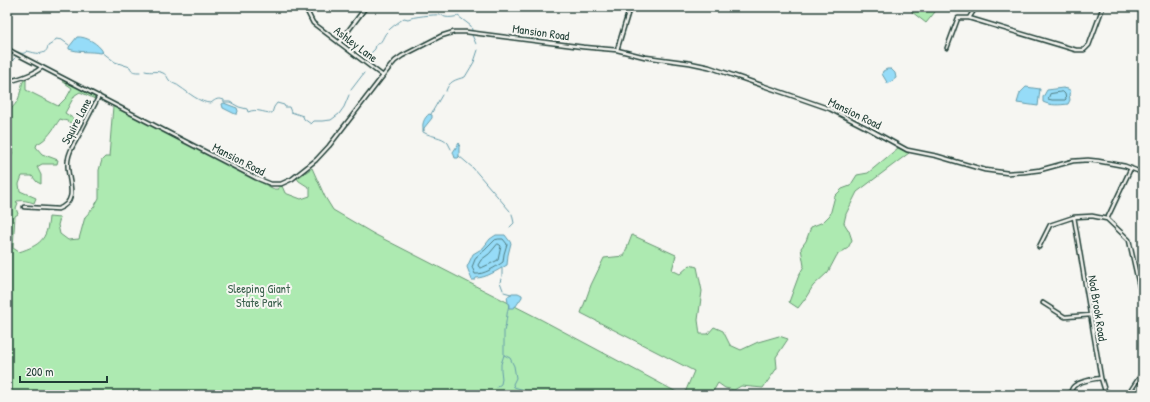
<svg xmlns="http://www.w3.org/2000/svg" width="1150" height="402" viewBox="0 0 1150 402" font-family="'Patrick Hand',sans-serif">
<rect width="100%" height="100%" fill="#f6f6f2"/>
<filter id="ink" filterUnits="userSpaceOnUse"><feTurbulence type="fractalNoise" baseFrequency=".025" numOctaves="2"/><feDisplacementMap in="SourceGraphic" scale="8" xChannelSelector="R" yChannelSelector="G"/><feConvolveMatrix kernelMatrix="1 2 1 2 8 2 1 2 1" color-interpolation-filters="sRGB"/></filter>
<g filter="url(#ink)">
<!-- green -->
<path fill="#adeab1" stroke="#669472" d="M912,7H939L926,23L912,12Z
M24,80H26V90L58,106L67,97L72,88L62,81L63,80L95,97V99L80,92L75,95L65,113L74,119L73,124L67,121L60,119C53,129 48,139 37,144L36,147L42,154L58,160L57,164H42L37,167L41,175V184L37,182L32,176H22L19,184L20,191L36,198L34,203C28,201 23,200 17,201L16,202L18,203L16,208L18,214L15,216L13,248L19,252C40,245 47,240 49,217L60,218L58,225L60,234L68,240L79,239L85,217L94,207L99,198V170L102,160L105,157H109L113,106L274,189H279L278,186H282L285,193L301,199L310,196V188L299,181L297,178L312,168L325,197L333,210L374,234L542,320L682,395H7V170L13,151L7,128V110H10C15,105 19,100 20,93C22,89 21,84 24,80Z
M898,148L909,153L857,192L846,214L844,223L849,231L852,240L848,248L837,255L828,272L813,286L805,299L798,308L789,302L799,275L804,266L801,248L806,241L811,227L823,222L830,215L835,196L842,189L850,186L857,175L868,173Z
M632,235L676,255L672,270L680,274L690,265L697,267L702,291L698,320L700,334H708L714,327L723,331L730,345L741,350L758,342L779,336L788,339L776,357L777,368L763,388L741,386L734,390L725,388L718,383L711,395H684L694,371L581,313L591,285L604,258L624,256Z"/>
<!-- water -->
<path fill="#96dcf8" stroke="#669caa" d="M77,37C86,36 99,44 103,52L101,53C90,51 80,53 69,49V47Z
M887,69H891L895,73L896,78L888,84L882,74L883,71Z
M1026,87L1040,89L1038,106L1017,103L1020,93Z
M1063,88L1068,89L1071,91L1069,94L1070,100L1068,104C1060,105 1051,106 1043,102V97L1047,90Z
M224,103L229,105L237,108L238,111L237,114H235L223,108L222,104Z
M429,114L432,115V118L424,128V131C421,125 424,118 429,114Z
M459,143L460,144L459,147V157L458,158H455L453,152Z
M496,235H505L511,243L508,255L507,265C498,270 486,278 476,278L475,280H472L467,267L473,254L483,248L490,239Z
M512,293H518L522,295V297L516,306L513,308H509L507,297Z"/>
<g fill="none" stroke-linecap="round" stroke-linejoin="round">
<!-- shore -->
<path stroke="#4f7d82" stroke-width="1" d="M1063,92L1065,94L1066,99L1065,100H1052L1048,99L1050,94Z
M499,239H503L507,244L504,254L503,262C496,267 483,275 475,274L472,267L476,257L485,250L495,240Z
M498,244L500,245L501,246L498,260L492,263L481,268L479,267L478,265L481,260L489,254Z"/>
<!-- stream -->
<path stroke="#669caa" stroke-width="1" d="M472,35L476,44
M18,52C22,54 24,54 27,51C35,53 46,57 48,46L53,43L56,39L62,40L69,45
M102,52L115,62L130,67C132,72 134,72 140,72
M371,53L375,49L376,45C383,42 382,38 386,33C391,27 398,23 404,18L408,19C411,17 435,14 440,15C442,15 443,16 445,17C449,18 455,17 458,16L471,26L472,30
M7,66L15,58
M145,71C151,73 157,70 163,73C167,75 167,77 169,80C172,84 177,84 180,87C189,93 200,103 211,103C216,99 218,98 224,100V102H230L239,107L247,109L248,112C257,108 263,113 272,113L274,107L277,103L284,105L285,107H289L291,112L303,116L304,119L311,124L314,121H322L331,120L339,114L344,107L349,95
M351,90L364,73
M446,91C449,81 455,80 465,77L474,62L478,50
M431,114L442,95
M423,129V132C431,137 442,136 448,143C449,145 450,147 451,149
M459,156L473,168L510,211
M510,227L514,223L512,214
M502,268V276L500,282L503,290
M504,292L511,294V295
M504,355L510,358L514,366L516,378L513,384L514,387L524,390L528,395
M497,387L501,384L502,379L501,370V364L504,355V331C507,323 506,314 509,305"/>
<!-- street casing -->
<g stroke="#1f3d34" stroke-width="5.5">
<path id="street" d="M305,7L313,23L383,76
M969,18L976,7
M339,43L366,7
M947,48L958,18H969L1076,50H1084L1089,45L1103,7
M7,49L256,178L271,184H281L292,179L316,160L329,146L389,68L395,61L402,56L441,36L454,32H466L583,47L617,50L645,57L690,63L709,67L790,95L830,109L869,129L907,150L937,156L985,170L1008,173L1024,172L1040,170L1073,161L1088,160L1098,161L1125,166L1143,173
M617,50L630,7
M7,82C18,79 34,75 42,67
M24,207L58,209C82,200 65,177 68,160C69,151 74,144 78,137C85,123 92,110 99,96
M1074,217L1101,378L1105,391L1114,395
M1107,219L1131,168
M1039,247L1050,225L1074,217L1092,216L1107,219L1129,240L1143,303
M1043,303L1065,317L1091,315
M1070,393C1071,391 1072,388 1073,387C1078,381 1094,379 1101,378
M1123,395L1129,393L1143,372"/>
</g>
<!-- street -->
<use href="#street" stroke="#f6f6f2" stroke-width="2.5"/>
</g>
</g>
<g text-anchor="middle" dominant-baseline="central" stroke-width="4" stroke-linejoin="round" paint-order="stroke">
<!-- street labels -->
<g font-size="12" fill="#1f3d34" stroke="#f6f6f2">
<text transform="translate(541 32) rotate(8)">Mansion Road</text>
<text transform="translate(356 44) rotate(37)">Ashley Lane</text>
<text transform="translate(855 113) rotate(26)">Mansion Road</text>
<text transform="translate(76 121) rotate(-62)">Squire Lane</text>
<text transform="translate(239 159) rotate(27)">Mansion Road</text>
<text transform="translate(1098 308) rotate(81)">Nod Brook Road</text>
</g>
<!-- park labels -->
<g font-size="12" fill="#3b604d" stroke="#f6f6f2">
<text x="259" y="288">Sleeping Giant<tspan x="259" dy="14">State Park</tspan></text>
</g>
</g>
<!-- margin -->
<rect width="1150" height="402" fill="none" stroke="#f6f6f2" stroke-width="24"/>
<rect x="12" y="12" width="1126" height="378" fill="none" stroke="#1f3d34" stroke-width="1.5" filter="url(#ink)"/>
<!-- scale -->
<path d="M20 376v6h87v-6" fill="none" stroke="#1f3d34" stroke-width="2"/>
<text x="26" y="376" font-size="12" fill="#1f3d34" stroke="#f6f6f2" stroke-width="3" paint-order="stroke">200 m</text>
</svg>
